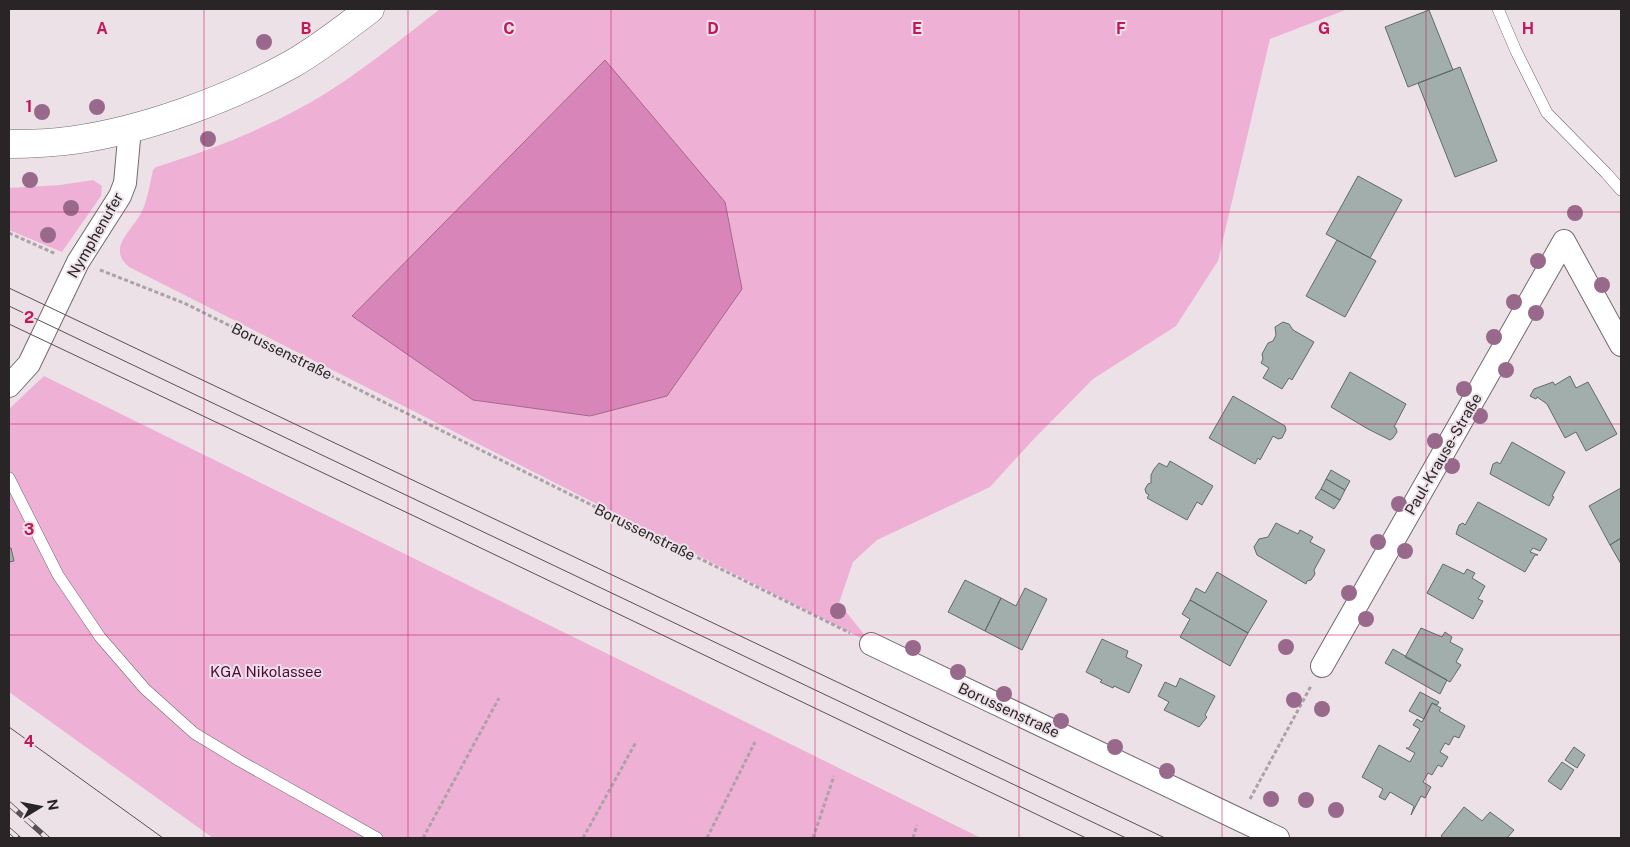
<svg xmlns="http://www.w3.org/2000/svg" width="1630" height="847" viewBox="0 0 1630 847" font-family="'Public Sans',sans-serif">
<rect width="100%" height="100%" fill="#ede1e8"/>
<!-- green -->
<path fill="#eeb1d5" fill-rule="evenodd" d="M440,9H1348L1270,39L1218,261L1176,326L1093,379L1032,441L990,487L877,540L853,562L839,603L871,643L129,267C105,247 135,229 143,209C148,197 150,183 153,170L156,167C223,146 288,120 346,80C378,58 409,33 440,9ZM725,202L742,288L667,396Z
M93,180L102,186L101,196L62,252L9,230V188L60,185Z
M44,376L981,838H213L9,692V409Z"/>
<!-- water -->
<path fill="#d885b9" stroke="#a4688d" d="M605,60L725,202L742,289L667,396L590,416L473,400L352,316Z"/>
<!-- building -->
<path fill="#a1aeab" stroke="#606c69" d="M1429,10L1453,70L1408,87L1385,27Z
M1460,67L1497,161L1455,177L1418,83Z
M1358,176L1402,200L1370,258L1326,234Z
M1337,240L1376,261L1345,317L1306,296Z
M1283,322L1289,324L1293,330L1314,342L1292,380L1289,378L1282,389L1263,378L1269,368L1261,363L1263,359L1262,354L1268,343L1273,341L1276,335L1275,327Z
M1350,372L1406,404L1394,427L1396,428L1397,432L1393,438L1390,440L1368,429L1331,407Z
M1570,376L1576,388L1588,382L1617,434L1586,451L1576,432L1565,438L1547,404L1537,397L1536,399L1530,396L1534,389L1553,382L1555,385Z
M1233,396L1285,426L1286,430L1282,438L1278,439L1273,436L1260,460L1258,458L1255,464L1209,438Z
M1512,442L1565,472L1552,496L1554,497L1549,506L1490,474L1493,464L1497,462L1500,464Z
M1170,461L1213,486L1202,505L1197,502L1187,520L1147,498L1149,495L1146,493L1145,489L1148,484L1151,483V475L1154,469L1159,463L1167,467Z
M1331,470L1350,481L1345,490L1326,479Z
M1326,479L1345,490L1340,500L1321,489Z
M1621,488V538L1610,545L1589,506Z
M1321,489L1340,500L1334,509L1315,498Z
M1478,502L1547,539L1540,551L1533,548L1530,552L1538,555H1535L1525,572L1456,534L1459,525L1463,523L1465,525Z
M1276,523L1298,534L1300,530L1313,537L1310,542L1325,550L1314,570L1315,574L1311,580L1307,581L1306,584L1257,555L1254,547L1259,539L1268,537Z
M1621,538V564L1610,545Z
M9,548H11L14,561L9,562Z
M1443,564L1464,574L1467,569L1475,573L1472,578L1485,586L1478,599L1483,601L1473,619L1427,593Z
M1217,572L1267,601L1248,633L1190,600L1196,588L1205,593Z
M965,580L1001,598L985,631L948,612Z
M1025,588L1047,599L1022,650L985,631L1001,598L1016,606Z
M1190,600L1248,633L1230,666L1180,637L1190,619L1182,614Z
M1421,628L1442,637L1445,632L1452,637L1450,642L1463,649L1456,662L1461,665L1450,682L1405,657Z
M1102,639L1128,651L1126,657L1142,665L1129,693L1114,686L1113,688L1100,682L1102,680L1086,672Z
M1393,649L1447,680L1440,694L1385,663Z
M1180,678L1215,696L1205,715L1207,717L1199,727L1164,710L1169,702L1158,696L1165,682L1176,687Z
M1420,692L1439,702L1437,705L1432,703L1424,719L1409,711Z
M1432,703L1441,708L1439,711L1465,726L1459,738L1454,736L1449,745L1445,743L1440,752L1448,757L1442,767L1438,765L1432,775L1428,773L1423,782L1431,787L1425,798L1421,796L1411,815L1414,806L1390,792L1385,800L1379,797L1383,789L1362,777L1379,745L1410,762L1415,753L1406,748H1409L1420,729L1413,725L1417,719L1422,722Z
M1574,747L1585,755L1577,768L1565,760Z
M1562,762L1574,770L1561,790L1548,781Z
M1464,807L1482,821L1490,812L1514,830L1507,838H1444L1441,836Z"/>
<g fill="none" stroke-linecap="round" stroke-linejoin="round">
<!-- service casing -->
<g stroke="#73696e" stroke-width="12">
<path id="service" d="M1498,9L1516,51L1547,113L1606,173L1621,190
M9,478L58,575L100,637L145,689L194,733L240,761L377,838"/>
</g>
<!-- minor casing -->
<g stroke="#73696e" stroke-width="24">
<path id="minor" d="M1564,241L1621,345
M9,386L29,364L78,262L120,196L125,183L130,128
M871,644L1278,838
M1322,666L1564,241"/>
</g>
<!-- secondary casing -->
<g stroke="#73696e" stroke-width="29">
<path id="secondary" d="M9,144C30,144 53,143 74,140C145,130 229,99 292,64C320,48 345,28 370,9"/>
</g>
<!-- path -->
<path stroke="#aba1a7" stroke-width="3" stroke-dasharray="4 2.5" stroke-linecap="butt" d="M9,233L56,254
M100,270L184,303L850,633
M1250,799L1311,686
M423,838L499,698
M583,838L636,742
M707,838L755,742
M813,838L834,776
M913,838L917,825"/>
<!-- service -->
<use href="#service" stroke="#fff" stroke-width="11"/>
<!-- minor -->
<use href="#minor" stroke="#fff" stroke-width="22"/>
<!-- secondary -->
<use href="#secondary" stroke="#fff" stroke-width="28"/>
<!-- tram -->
<path stroke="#575154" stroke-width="1" d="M9,288L1165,838
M9,306L1126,838
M9,324L414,516L1086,838
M9,727L163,838"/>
<!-- rail casing -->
<g stroke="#575154" stroke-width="5.5">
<path id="rail" d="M9,804L47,838
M9,830L18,838"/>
</g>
<!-- rail -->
<use href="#rail" stroke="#ede1e8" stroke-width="4" stroke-dasharray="11" stroke-linecap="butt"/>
</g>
<!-- trees -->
<g fill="#98698a">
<circle cx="264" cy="42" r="8"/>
<circle cx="97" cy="107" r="8"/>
<circle cx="42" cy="112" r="8"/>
<circle cx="208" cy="139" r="8"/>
<circle cx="30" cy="180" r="8"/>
<circle cx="71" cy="208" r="8"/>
<circle cx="1575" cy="213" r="8"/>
<circle cx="48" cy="235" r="8"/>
<circle cx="1538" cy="261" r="8"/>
<circle cx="1602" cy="285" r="8"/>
<circle cx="1514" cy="302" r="8"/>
<circle cx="1536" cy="313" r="8"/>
<circle cx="1494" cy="337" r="8"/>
<circle cx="1506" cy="370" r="8"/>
<circle cx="1464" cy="389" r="8"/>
<circle cx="1480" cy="416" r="8"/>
<circle cx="1435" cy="441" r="8"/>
<circle cx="1452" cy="466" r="8"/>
<circle cx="1399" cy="504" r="8"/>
<circle cx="1378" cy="542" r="8"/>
<circle cx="1405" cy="551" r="8"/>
<circle cx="1349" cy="593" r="8"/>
<circle cx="838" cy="611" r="8"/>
<circle cx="1366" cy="619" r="8"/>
<circle cx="1286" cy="647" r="8"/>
<circle cx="913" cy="648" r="8"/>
<circle cx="958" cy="672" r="8"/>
<circle cx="1004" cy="694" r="8"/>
<circle cx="1294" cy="700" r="8"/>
<circle cx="1322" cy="709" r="8"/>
<circle cx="1061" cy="721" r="8"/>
<circle cx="1115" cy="747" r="8"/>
<circle cx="1167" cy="771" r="8"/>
<circle cx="1271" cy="799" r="8"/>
<circle cx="1306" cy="800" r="8"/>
<circle cx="1336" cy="810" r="8"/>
</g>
<!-- grid -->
<path fill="none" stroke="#c2185b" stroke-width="1" stroke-opacity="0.55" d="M204,9V838M408,9V838M611,9V838M815,9V838M1019,9V838M1222,9V838M1426,9V838M9,212H1621M9,424H1621M9,635H1621"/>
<g text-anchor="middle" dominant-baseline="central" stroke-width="4" stroke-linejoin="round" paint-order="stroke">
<!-- street labels -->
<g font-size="15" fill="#292527" stroke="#ede1e8">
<text transform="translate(95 235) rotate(-60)">Nymphenufer</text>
<text transform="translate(282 351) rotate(26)">Borussenstraße</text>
<text transform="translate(1443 454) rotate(-60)">Paul-Krause-Straße</text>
<text transform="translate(645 532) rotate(26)">Borussenstraße</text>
<text transform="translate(1009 710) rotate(25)">Borussenstraße</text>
</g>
<!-- park labels -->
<g font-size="15" fill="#52063d" stroke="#ede1e8">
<text x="266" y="671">KGA Nikolassee</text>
</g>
</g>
<g font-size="16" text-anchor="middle" font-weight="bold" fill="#c2185b" stroke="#ede1e8" stroke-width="4" stroke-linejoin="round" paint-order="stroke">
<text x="102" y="34">A</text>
<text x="306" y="34">B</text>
<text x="509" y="34">C</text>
<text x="713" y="34">D</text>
<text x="917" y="34">E</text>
<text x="1121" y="34">F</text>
<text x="1324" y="34">G</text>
<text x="1528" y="34">H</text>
<text x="29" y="112">1</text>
<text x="29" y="323">2</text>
<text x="29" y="535">3</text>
<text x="29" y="747">4</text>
</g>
<!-- border -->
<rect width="1630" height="847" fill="none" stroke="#292527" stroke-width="20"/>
<!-- north arrow -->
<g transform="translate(40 807) rotate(80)" stroke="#ede1e8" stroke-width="4" paint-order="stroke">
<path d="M0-4L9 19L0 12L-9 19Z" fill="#292527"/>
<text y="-8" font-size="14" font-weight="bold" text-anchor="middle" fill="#292527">N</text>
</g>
</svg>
